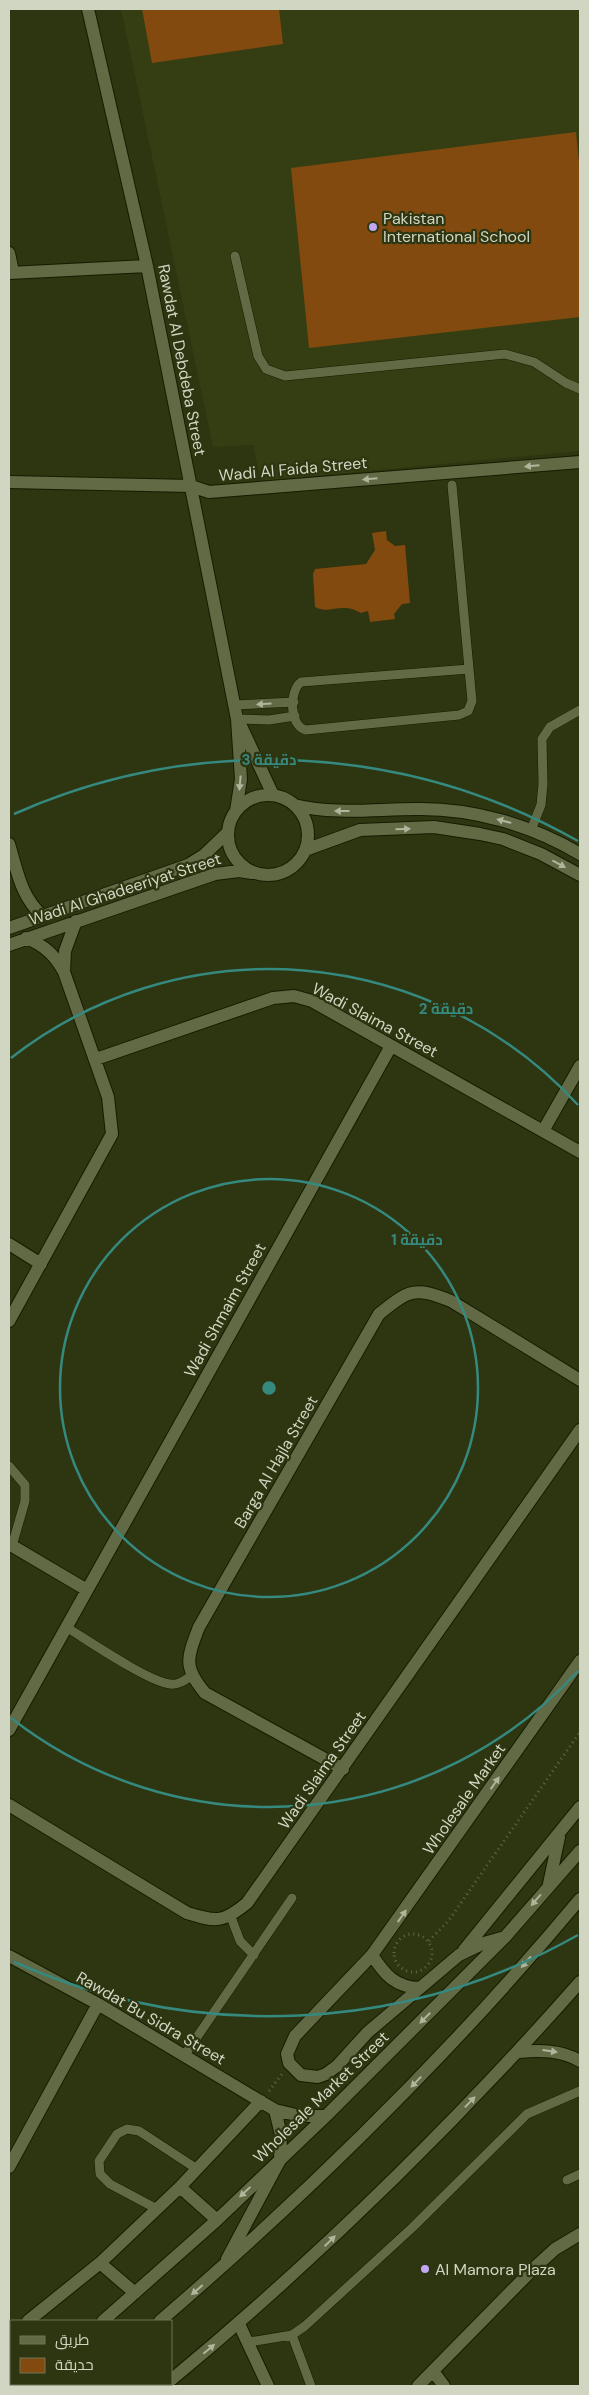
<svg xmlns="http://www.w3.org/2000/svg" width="589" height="2395" viewBox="0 0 589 2395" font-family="'DM Sans',Cairo,sans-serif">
<rect width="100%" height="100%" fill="#2d3511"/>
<!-- built -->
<path fill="#353e12" d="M121,9H580V451L261,481L253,445L213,447Z"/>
<!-- green -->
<path fill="#834a0f" d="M142,9H279L283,44L152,63Z
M576,132L580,172V317L309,348L291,168Z
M386,531L387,540L395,546L405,545L410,603L402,604L394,614L395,619L370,622L368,611L361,613C342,601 329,615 315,607L313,574L315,569L366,564L375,550L372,533Z"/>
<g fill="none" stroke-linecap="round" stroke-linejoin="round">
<!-- lane casing -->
<g stroke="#151c00" stroke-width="10">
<path id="lane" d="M235,256L258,356L266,369L285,376L505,354L534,362L566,383L580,389
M452,485L472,701L468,711L459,715L306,730C289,726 289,691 301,682L469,669
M235,705L294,702
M237,719L269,720L295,716
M531,830L541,805L543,784L542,739L550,727L580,710
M9,1466L25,1485V1501L12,1546
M66,1627C89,1641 147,1681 170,1684C178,1685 184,1681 191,1676
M231,1917L240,1941L254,1955
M184,2056L292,1898
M567,2180L580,2174
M157,2209L110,2184L100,2174L99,2161L117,2134L127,2129L139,2131L197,2169
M292,2335L311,2386
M249,2342L292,2335L305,2326L413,2227L527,2114L580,2091"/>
</g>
<!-- street casing -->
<g stroke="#151c00" stroke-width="14">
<path id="street" d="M88,9L147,266L237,719L241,779L236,811
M9,253L13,272
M9,273L147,266
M9,482L191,486L209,492L580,462
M241,726L273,795
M228 835a40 40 0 1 1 80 0a40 40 0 1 1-80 0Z
M294,805C335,815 375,809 416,809C473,808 531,825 580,854
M9,844C17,870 21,898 43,916
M305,850L360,830L434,827L480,834L503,839L541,854L580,875
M9,928L188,865L204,855L228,832
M9,945L215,874L239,871L252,873
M64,972L65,951L76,921
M96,1059L273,998L294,996L312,1001L580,1152
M543,1131L580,1066
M9,1244L41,1264
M9,1321L112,1134L108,1097L64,972C55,955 44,945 26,938
M9,1544L87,1590
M9,1730L391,1046
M343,1769L205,1693C183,1667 187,1658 199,1627L379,1314C409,1290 414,1286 451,1301L580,1380
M9,1805L187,1913C216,1922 223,1923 247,1903L580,1430
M549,1884L559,1837
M505,1937L484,1943L459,1955L368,2032L337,2066L326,2074L318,2077L301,2075L289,2063L287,2054L295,2036L372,1955L580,1661
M464,1950L580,1807
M372,1955C385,1975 395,1987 420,1988
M9,1956L98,2004L275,2110L300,2116H326
M519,2052C540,2050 561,2050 580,2061
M275,2110L281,2135L280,2160
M9,2167L98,2004
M180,2187L217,2220
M100,2263L135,2293
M28,2321L100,2263L180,2187L261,2101
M103,2321L217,2220L326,2116L505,1937L580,1851
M239,2324L268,2386
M9,2337L11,2335
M433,2371L444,2386
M25,2386L28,2384
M418,2386L533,2269L555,2249L580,2234"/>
</g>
<!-- secondary casing -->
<g stroke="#151c00" stroke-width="14">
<path id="secondary" d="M227,2259L280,2160
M160,2321C311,2191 453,2051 580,1899
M171,2380C318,2258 454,2125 580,1982
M85,2386L88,2384"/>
</g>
<!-- path -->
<path stroke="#61684a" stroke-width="3" stroke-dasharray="1 4" stroke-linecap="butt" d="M394 1953a19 19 0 1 1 38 0a19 19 0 1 1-38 0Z
M429,1941L449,1920L580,1732
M269,2091L282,2074"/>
<!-- lane -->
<use href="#lane" stroke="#616a45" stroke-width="9"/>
<!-- street -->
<use href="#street" stroke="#616a45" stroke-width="12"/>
<!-- secondary -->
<use href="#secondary" stroke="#616a45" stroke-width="12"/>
</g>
<!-- one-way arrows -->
<defs><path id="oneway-solid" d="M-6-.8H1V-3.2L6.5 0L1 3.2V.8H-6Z" transform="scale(1.25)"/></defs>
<g fill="#afb69c">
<use href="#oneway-solid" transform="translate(532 466) rotate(175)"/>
<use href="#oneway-solid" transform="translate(370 479) rotate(175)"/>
<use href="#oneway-solid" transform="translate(264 704) rotate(177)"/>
<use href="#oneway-solid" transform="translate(240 783) rotate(95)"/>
<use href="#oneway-solid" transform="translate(342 811) rotate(-180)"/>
<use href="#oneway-solid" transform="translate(504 821) rotate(-165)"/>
<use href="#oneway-solid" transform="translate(403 829) rotate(-2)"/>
<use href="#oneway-solid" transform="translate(559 864) rotate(29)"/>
<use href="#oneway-solid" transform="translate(495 1783) rotate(-55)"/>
<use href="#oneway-solid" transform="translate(536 1900) rotate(131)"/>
<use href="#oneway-solid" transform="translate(402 1916) rotate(-55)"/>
<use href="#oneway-solid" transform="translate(526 1962) rotate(131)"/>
<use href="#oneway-solid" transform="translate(425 2018) rotate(135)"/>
<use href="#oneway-solid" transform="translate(550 2051) rotate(8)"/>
<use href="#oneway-solid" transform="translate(416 2082) rotate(134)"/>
<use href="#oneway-solid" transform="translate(470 2102) rotate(-46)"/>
<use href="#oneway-solid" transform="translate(245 2192) rotate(137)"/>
<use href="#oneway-solid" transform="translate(330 2241) rotate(-44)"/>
<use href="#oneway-solid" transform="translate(197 2290) rotate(139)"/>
<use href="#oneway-solid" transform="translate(209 2349) rotate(-40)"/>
</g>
<!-- distance rings -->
<g fill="none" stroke="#36897f" stroke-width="2.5">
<circle cx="269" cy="1388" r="209"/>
<path d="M578 1671A419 419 0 0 1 11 1718M11 1058A419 419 0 0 1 578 1105"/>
<path d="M578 1935A628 628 0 0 1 14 1962M14 814A628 628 0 0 1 578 841"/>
</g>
<!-- markers -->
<g fill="#c2a8f3" stroke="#2d3511" stroke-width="2">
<circle cx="373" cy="227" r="5"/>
<circle cx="425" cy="2269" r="5"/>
</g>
<g text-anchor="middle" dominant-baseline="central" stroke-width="4.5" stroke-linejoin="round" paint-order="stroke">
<!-- poi labels -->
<g font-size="16" fill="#d1d6c2" stroke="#2d3511" text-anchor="start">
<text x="383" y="218">Pakistan<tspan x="383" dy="18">International School</tspan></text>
<text x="435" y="2269">Al Mamora Plaza</text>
</g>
<!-- street labels -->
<g font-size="16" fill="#d1d6c2" stroke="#2d3511">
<text transform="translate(182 360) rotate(79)">Rawdat Al Debdeba Street</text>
<text transform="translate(293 469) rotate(-5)">Wadi Al Faida Street</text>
<text transform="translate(125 889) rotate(-18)">Wadi Al Ghadeeriyat Street</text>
<text transform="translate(375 1020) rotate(28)">Wadi Slaima Street</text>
<text transform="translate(225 1310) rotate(-61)">Wadi Shmaim Street</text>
<text transform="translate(276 1462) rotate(-60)">Barga Al Hajla Street</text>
<text transform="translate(322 1770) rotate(-55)">Wadi Slaima Street</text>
<text transform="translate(464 1799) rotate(-55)">Wholesale Market</text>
<text transform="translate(151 2018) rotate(30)">Rawdat Bu Sidra Street</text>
<text transform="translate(321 2097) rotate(-44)">Wholesale Market Street</text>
</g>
</g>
<circle cx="269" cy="1388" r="8" fill="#36897f" stroke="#2d3511" stroke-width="2.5"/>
<g font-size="15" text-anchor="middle" font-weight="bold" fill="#36897f" stroke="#2d3511" stroke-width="4.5" stroke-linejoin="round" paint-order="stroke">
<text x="269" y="765">3 دقيقة</text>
<text x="446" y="1014">2 دقيقة</text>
<text x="417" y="1245">1 دقيقة</text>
</g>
<!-- border -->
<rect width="589" height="2395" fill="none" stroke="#d1d6c2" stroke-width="20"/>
<!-- legend -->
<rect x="10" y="2320" width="162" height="65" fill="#2d3511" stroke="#6f7558"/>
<rect x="20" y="2336" width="25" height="8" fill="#616a45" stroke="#6f7558"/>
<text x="55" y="2345" font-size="15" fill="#d1d6c2">طريق</text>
<rect x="20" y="2358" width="25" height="15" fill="#834a0f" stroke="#6f7558"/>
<text x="55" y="2370" font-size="15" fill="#d1d6c2">حديقة</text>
</svg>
